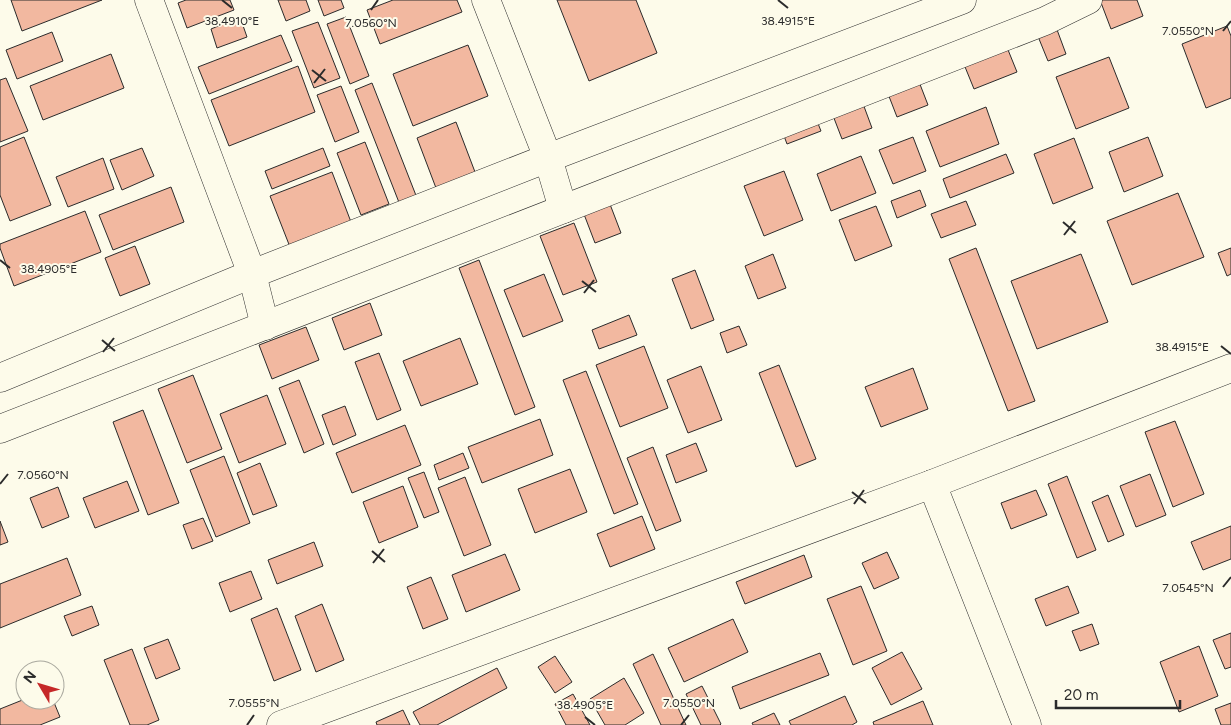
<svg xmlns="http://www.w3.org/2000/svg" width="1231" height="725" viewBox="0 0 1231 725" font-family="Figtree,sans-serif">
	<rect width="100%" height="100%" fill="#fdfbea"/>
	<g fill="#f2b8a0" stroke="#2b2b2b">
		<polygon points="11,0 102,0 22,31"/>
		<polygon points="186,0 230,0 234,10 187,28 178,3"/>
		<polygon points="278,0 306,0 310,11 286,21"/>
		<polygon points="318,0 341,0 344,8 324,16"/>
		<polygon points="393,0 457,0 462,12 380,44 367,10"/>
		<polygon points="557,0 636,0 657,53 589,81"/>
		<polygon points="1100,0 1137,0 1143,16 1111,29"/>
		<polygon points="240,17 247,37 217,48 211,29"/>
		<polygon points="346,17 369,76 350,84 327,24"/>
		<polygon points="318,22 340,78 314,88 292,31"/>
		<polygon points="1227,26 1231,36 1231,98 1206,108 1182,44"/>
		<polygon points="1056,27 1066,54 1048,61 1037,34"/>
		<polygon points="52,32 63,61 17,79 6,50"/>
		<polygon points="281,35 292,61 209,94 198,67"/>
		<polygon points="1004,40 1017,72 974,89 961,57"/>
		<polygon points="468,45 488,96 413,126 393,74"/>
		<polygon points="111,54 124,88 43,120 30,86"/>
		<polygon points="1109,57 1129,108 1076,129 1056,77"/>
		<polygon points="298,66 315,112 229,146 211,100"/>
		<polygon points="916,74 928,105 897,117 885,86"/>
		<polygon points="6,78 28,131 0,142 0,80"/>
		<polygon points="372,83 417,198 400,205 355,90"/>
		<polygon points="341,86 359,132 335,142 317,95"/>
		<polygon points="862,101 872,128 842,139 832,113"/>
		<polygon points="986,107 999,144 940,167 926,131"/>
		<polygon points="813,111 821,131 787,144 780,125"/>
		<polygon points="456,122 475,172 436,188 417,138"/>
		<polygon points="24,137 51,205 10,221 0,195 0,147"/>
		<polygon points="913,137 926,171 893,184 879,150"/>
		<polygon points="1148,137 1163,176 1124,192 1109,152"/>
		<polygon points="1074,138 1093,188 1053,204 1034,154"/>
		<polygon points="365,142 389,204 361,215 337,153"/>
		<polygon points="142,148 154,176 122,190 110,160"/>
		<polygon points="323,148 330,166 272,189 265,171"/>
		<polygon points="1006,154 1014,173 950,198 943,179"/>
		<polygon points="861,156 876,193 831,211 817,174"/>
		<polygon points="103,158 114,189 68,207 56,177"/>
		<polygon points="784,171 803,220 764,236 744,186"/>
		<polygon points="332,172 351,222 290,247 270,196"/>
		<polygon points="171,187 184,222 113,250 99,215"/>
		<polygon points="920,190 926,206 897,218 891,201"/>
		<polygon points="1178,193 1204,257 1132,285 1107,221"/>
		<polygon points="608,199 621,233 595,243 582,209"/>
		<polygon points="966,201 976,225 941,238 931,214"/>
		<polygon points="876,206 892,246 855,261 839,220"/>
		<polygon points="85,211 101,252 14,286 0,248 0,244"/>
		<polygon points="574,223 597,282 563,295 540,236"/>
		<polygon points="135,246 150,284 120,296 105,258"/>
		<polygon points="976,248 1035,401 1008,411 949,259"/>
		<polygon points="1231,248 1231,274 1227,276 1218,253"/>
		<polygon points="773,254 786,288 758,299 745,266"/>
		<polygon points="1081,254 1108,322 1037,349 1011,281"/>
		<polygon points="479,260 535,407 515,415 459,268"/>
		<polygon points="695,270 714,320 691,329 672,279"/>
		<polygon points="544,274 563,321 523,337 504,290"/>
		<polygon points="370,303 382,335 344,350 332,318"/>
		<polygon points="629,315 637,335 599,349 592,330"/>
		<polygon points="739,326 747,345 727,353 720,333"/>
		<polygon points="306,327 319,360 272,379 259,345"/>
		<polygon points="460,338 478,384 421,406 403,361"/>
		<polygon points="644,346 668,408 620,427 596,365"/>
		<polygon points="379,353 401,410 377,420 355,362"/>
		<polygon points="779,365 816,459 796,467 759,373"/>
		<polygon points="701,366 722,420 688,433 667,380"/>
		<polygon points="913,368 928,409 881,427 865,387"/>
		<polygon points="586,371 638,504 614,514 563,380"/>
		<polygon points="193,375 222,449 187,463 158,389"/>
		<polygon points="299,380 324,444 304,453 279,388"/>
		<polygon points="267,395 286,444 239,463 220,414"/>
		<polygon points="345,406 356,435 333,445 322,415"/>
		<polygon points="143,410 179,503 148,515 113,422"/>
		<polygon points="540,419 553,455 482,483 468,447"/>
		<polygon points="1175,421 1204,494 1173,507 1145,432"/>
		<polygon points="405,425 421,465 352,493 336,453"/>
		<polygon points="696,443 707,471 676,483 666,455"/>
		<polygon points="653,447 681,521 656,531 627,458"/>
		<polygon points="463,453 469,468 439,480 434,465"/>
		<polygon points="224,456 250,523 216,537 190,470"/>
		<polygon points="260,463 277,506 253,515 237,473"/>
		<polygon points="570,469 587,512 535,533 518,489"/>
		<polygon points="424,472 439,512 424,518 408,478"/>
		<polygon points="1150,474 1166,515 1136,527 1120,486"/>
		<polygon points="1067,476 1096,550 1077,558 1048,484"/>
		<polygon points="465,477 491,545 464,556 438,488"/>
		<polygon points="127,481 139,511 95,528 83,498"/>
		<polygon points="403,486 418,527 379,543 363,502"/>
		<polygon points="58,487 69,517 42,528 30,498"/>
		<polygon points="1036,490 1047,515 1011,529 1001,503"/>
		<polygon points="1108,495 1124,535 1108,542 1092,502"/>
		<polygon points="642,516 655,549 610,567 597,534"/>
		<polygon points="203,518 213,541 192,549 183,525"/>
		<polygon points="0,521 8,542 0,545"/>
		<polygon points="1231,526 1231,559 1203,570 1191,542"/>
		<polygon points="314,542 323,566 277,584 268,560"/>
		<polygon points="887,552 899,578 874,589 862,563"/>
		<polygon points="505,554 520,590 466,612 452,575"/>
		<polygon points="804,555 812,577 745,604 736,582"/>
		<polygon points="67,558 81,595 0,628 0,584"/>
		<polygon points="251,571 262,599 230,612 219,583"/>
		<polygon points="431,577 448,619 423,629 407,587"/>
		<polygon points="861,586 887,651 853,665 827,599"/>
		<polygon points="1068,586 1079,613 1046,626 1035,599"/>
		<polygon points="322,604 344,660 316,672 295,616"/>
		<polygon points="92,606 99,625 72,636 64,616"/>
		<polygon points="277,608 301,670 274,681 251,619"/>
		<polygon points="733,619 748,652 684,682 668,648"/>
		<polygon points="1092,624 1099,644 1080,651 1072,631"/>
		<polygon points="1231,633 1231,667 1225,669 1213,640"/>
		<polygon points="168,639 180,669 156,679 144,648"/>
		<polygon points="1199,646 1218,696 1179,712 1160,662"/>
		<polygon points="132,649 159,720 147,725 130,725 104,660"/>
		<polygon points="902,652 922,689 891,705 872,668"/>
		<polygon points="820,653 829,675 740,709 732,687"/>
		<polygon points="653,654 686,725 661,725 633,664"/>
		<polygon points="555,656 572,682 555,693 538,667"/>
		<polygon points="497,668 507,688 437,725 420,725 413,712"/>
		<polygon points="624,678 644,713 625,725 605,725 590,699"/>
		<polygon points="702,686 721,724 720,725 701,725 686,694"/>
		<polygon points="573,694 590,725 566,725 555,704"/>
		<polygon points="845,696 857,722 852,725 791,725 789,721"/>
		<polygon points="25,699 53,700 60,717 40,725 0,725 0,709"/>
		<polygon points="923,701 933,725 874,725 873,722"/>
		<polygon points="1231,703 1231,725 1221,725 1215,709"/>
		<polygon points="403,710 410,725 377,725 376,722"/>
		<polygon points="774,713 780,725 753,725 752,723"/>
	</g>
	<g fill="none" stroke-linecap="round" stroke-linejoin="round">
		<defs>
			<g id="minor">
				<polyline points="149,0 252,274 265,326"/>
				<polyline points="486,0 548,158 563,209"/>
				<polyline points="0,378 252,274 548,158 962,0"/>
				<polyline points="0,429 1045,21 1088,0"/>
				<polyline points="932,484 1027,725"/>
				<polyline points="281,725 932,484 1231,368"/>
			</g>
		</defs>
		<use href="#minor" stroke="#2b2b2b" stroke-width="29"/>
		<use href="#minor" stroke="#fdfbea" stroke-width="28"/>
	</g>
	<path fill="none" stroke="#2b2b2b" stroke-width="2" d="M 222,0 L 232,8M 778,0 L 788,8M 371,10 L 378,0M 1223,31 L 1231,21M 312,70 L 326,81M 314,83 L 325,69M 1063,222 L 1076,233M 1064,235 L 1075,221M 0,260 L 10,268M 582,281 L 596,292M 584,293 L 594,280M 102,340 L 115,351M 1221,346 L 1231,354M 103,352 L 114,338M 0,484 L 8,474M 852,492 L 866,503M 854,504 L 864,490M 372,551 L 385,562M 373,563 L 384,549M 1223,587 L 1231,577M 585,717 L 595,725M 247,725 L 254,715M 681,725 L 689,715"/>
	<g font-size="12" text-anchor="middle" fill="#2b2b2b" stroke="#fdfbea" stroke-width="4" stroke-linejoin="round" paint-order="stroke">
		<text x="232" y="25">38.4910°E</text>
		<text x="788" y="25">38.4915°E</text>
		<text x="371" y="27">7.0560°N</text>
		<text x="1188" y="35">7.0550°N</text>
		<text x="49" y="273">38.4905°E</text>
		<text x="1182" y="351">38.4915°E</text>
		<text x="43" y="479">7.0560°N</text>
		<text x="1188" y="592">7.0545°N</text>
		<text x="254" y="707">7.0555°N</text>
		<text x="689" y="707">7.0550°N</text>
		<text x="585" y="709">38.4905°E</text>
	</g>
	<g transform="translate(40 685) rotate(308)"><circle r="24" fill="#fdfbea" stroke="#a9a89e"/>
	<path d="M0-4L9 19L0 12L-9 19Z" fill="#c62828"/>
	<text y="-8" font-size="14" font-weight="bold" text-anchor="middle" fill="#2b2b2b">N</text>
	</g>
	<path d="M1056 700v8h124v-8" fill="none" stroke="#2b2b2b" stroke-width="2.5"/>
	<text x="1064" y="700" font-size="15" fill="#2b2b2b" stroke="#fdfbea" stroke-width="4" paint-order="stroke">20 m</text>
</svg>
